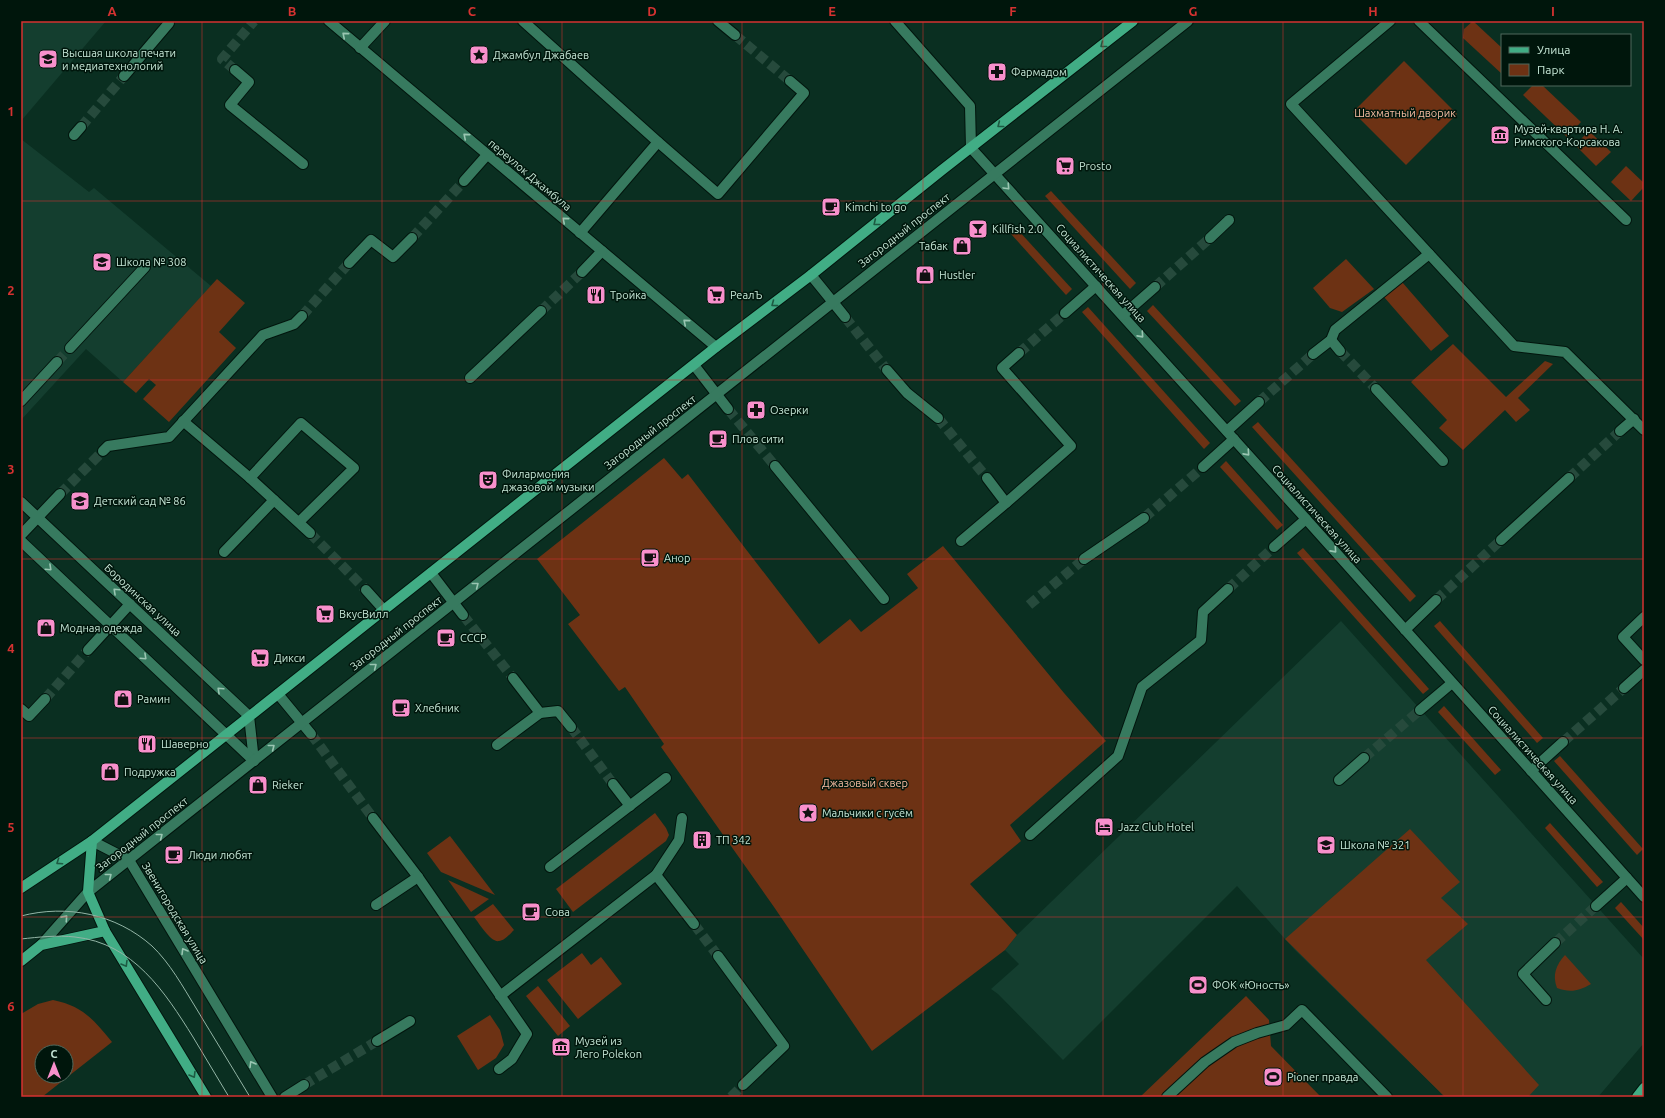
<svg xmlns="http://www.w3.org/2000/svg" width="1665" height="1118" viewBox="0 0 1665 1118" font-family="Ubuntu,sans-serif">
	<rect width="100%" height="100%" fill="#0a2f21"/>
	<g fill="#143e2f">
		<polygon points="21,21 106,21 21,121"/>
		<polygon points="21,139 89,192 94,188 211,286 123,382 86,349 21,420"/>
		<polygon points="1341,621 1644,959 1644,1043 1598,1097 1445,1097 1295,950 1237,886 1063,1060 998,994 991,989 1019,964 1005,950 1017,935"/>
	</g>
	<g fill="#6d3214" fill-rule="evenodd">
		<polygon points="1473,21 1502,48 1502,74 1463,38 1464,29"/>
		<polygon points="1404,61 1457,114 1406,165 1353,112"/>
		<polygon points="1533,85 1542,85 1581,122 1567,137 1523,95"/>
		<polygon points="1589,131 1611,152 1596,166 1575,145"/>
		<polygon points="1626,166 1644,183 1644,187 1631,201 1611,182"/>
		<polygon points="1051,191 1136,283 1130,289 1045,196"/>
		<polygon points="1017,229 1072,289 1066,295 1011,234"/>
		<polygon points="1346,259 1374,289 1342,312 1330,308 1313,288"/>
		<polygon points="217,279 245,303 219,332 236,348 169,422 143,399 156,385 149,379 136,393 123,382"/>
		<polygon points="1402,282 1449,336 1431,351 1384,297"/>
		<polygon points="1153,305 1241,401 1235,406 1147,311"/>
		<polygon points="1088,307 1210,443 1204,449 1082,312"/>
		<polygon points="1453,344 1506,397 1545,361 1553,364 1518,398 1530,410 1516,422 1505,410 1463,450 1439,428 1447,420 1411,382"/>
		<polygon points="1258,422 1416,596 1410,602 1252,427"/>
		<polygon points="664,458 682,479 688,474 819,644 850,619 861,632 918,588 907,574 943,546 1064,693 1106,741 1010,825 1021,841 970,884 1017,935 1005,950 872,1051 774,907 661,747 664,744 625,687 619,691 568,624 580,615 537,559"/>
		<polygon points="1226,461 1283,525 1277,530 1220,467"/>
		<polygon points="1303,548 1429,689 1423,694 1297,553"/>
		<polygon points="1440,621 1543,738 1537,743 1434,626"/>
		<polygon points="1444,706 1501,770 1495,775 1438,712"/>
		<polygon points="1560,756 1643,849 1637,855 1554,761"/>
		<polygon points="655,813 666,828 669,835 666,841 573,912 556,889"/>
		<polygon points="1550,823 1603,882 1597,887 1545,828"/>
		<polygon points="1410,829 1460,882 1441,898 1468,924 1426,960 1539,1085 1528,1097 1445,1097 1285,939"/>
		<polygon points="450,836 495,895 441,872 427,853"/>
		<polygon points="448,880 489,899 471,912"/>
		<polygon points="1621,902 1644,928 1644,940 1615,908"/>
		<path d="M 493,904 L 514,930 C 510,934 504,941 499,941 C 491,943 479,923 474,917 Z"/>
		<polygon points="582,953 591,965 601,957 622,984 578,1019 547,980"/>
		<path d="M 1565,955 L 1591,984 C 1579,991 1570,993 1557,988 C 1552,975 1556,965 1565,955 Z"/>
		<polygon points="538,986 570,1026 558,1036 526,996"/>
		<polygon points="1246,996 1269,1020 1271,1046 1321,1097 1140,1097"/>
		<path d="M 53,1000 C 83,1006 94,1020 112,1042 L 42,1097 L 21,1097 L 21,1014 L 38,1004 ZM 42,1052 L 66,1052 L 66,1076 L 42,1076 Z"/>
		<polygon points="490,1015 500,1030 504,1045 496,1058 478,1070 457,1036"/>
	</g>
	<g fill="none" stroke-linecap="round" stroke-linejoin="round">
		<g stroke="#264a3c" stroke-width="10" stroke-dasharray="10 5" stroke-linecap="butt">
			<polyline points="735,35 790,81"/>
			<polyline points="235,70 222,59 254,21"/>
			<polyline points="81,127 124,76"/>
			<polyline points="412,238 464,181"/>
			<polyline points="1155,287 1210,238"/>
			<polyline points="541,311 582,272"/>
			<polyline points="302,316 349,263"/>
			<polyline points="845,317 887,370"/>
			<polyline points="1340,351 1376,389"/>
			<polyline points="1019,353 1065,313"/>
			<polyline points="57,362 70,348"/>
			<polyline points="1259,402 1313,354"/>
			<polyline points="728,409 775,466"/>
			<polyline points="938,418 987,478"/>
			<polyline points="1569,478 1620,431"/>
			<polyline points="60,494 103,451"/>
			<polyline points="1144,518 1203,467"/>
			<polyline points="310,533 366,590"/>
			<polyline points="1228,589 1274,547"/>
			<polyline points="1436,600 1501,540"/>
			<polyline points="1029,605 1084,559"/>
			<polyline points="463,615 513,678"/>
			<polyline points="45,699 88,650"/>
			<polyline points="571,727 613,784"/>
			<polyline points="311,734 373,818"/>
			<polyline points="1563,742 1624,688"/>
			<polyline points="1364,758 1420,710"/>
			<polyline points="694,924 718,956"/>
			<polyline points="1555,943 1596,906"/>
			<polyline points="304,1085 377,1041"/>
			<polyline points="731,1097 743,1085"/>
		</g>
		<defs>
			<g id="minor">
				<polyline points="329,21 716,347"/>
				<polyline points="523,21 658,142 718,194 804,93 790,81"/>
				<polyline points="718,21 735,35"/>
				<polyline points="895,21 970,106 971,148 1306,519 1644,897"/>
				<polyline points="1390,21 1291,104 1514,346 1565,352 1644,430"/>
				<polyline points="1419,21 1626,220"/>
				<polyline points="360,48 385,21"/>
				<polyline points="235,70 249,82 230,105 303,164"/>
				<polyline points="124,76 169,23"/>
				<polyline points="74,135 81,127"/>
				<polyline points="464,181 487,155"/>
				<polyline points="580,233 658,142"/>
				<polyline points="1210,238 1229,220"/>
				<polyline points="349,263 371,240 393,257 412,238"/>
				<polyline points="582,272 602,251"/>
				<polyline points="811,275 845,317"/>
				<polyline points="1065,313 1096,286"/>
				<polyline points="1123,315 1155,287"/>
				<polyline points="1331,340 1340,351"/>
				<polyline points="70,348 145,267"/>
				<polyline points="1313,354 1331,340 1335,330 1429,254"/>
				<polyline points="694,365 728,409"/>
				<polyline points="887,370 907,393 938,418"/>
				<polyline points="470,378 541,311"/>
				<polyline points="1376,389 1443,461"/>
				<polyline points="21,401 57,362"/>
				<polyline points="183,421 250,478 310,533"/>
				<polyline points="1227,431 1259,402"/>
				<polyline points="1620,431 1634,419"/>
				<polyline points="103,451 108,446 169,437 263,335 294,324 302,316"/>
				<polyline points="775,466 884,599"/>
				<polyline points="1203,467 1234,439"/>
				<polyline points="250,478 301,423 354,468 299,522"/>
				<polyline points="987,478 1006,503 1071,446 1002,368 1019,353"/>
				<polyline points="21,502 249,716 254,761"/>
				<polyline points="21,535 60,494"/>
				<polyline points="1501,540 1569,478"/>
				<polyline points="21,541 254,761"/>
				<polyline points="961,541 1006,503"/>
				<polyline points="1274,547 1306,519"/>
				<polyline points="224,552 274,500"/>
				<polyline points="1084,559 1144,518"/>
				<polyline points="431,573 463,615"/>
				<polyline points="366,590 384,610"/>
				<polyline points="1644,617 1623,637 1644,660"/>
				<polyline points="1405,630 1436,600"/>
				<polyline points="88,650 130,604"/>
				<polyline points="513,678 540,713 558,711 571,727"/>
				<polyline points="1624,688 1644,670"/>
				<polyline points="278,694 311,734"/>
				<polyline points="21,709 29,716 45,699"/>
				<polyline points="1420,710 1452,683"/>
				<polyline points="497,745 540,713"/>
				<polyline points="1531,771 1563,742"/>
				<polyline points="1339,780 1364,758"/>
				<polyline points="613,784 630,806"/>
				<polyline points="373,818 418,877 527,1034 512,1059 499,1069"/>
				<polyline points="1030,835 1118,756 1142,687 1201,640 1203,612 1228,589"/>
				<polyline points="92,841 129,860 272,1097"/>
				<polyline points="550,867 666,778"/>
				<polyline points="656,875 694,924"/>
				<polyline points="376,905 418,877"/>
				<polyline points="1596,906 1627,878"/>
				<polyline points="41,945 88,892 1188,21"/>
				<polyline points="718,956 784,1046 743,1085"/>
				<polyline points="500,996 656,875 679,840 682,818"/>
				<polyline points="1546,1000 1523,974 1555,943"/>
				<polyline points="377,1041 410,1021"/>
				<polyline points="285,1097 304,1085"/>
				<polyline points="1167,1097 1205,1062 1234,1042 1257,1033 1286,1025 1302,1010 1387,1097"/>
			</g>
			<g id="major">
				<polyline points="92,841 88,892 105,931 206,1097"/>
				<polyline points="21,888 92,841 716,347 811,275 942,170 1133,21"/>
				<polyline points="21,961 41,945 105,931"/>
				<polyline points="1637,1097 1644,1088"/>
			</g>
		</defs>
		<use href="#minor" stroke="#02150d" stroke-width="12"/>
		<use href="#major" stroke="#02150d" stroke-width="12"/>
		<use href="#minor" stroke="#377a5f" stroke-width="10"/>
		<use href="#major" stroke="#41ad85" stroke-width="10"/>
		<g stroke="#93b5a6" stroke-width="1">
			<path d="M 21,916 C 67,904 116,914 152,946 C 170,963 183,987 196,1008 C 214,1038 232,1067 250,1097"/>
			<path d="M 21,939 C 39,937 57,935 75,937 C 133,943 165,992 193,1037 C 205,1057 217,1077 229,1097"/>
		</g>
	</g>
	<defs><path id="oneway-chevron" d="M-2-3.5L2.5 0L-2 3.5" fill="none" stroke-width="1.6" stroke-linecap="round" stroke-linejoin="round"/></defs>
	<g stroke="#9ac6b2">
		<use href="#oneway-chevron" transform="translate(345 35) rotate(-140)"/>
		<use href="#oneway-chevron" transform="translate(466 136) rotate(-140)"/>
		<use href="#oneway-chevron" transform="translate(1007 187) rotate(47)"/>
		<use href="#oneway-chevron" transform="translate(565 220) rotate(-140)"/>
		<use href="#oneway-chevron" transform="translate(686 322) rotate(-140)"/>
		<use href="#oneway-chevron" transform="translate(1141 335) rotate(48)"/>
		<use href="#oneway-chevron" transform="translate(1247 453) rotate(48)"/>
		<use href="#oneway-chevron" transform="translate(1334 550) rotate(48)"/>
		<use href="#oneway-chevron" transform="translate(49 568) rotate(43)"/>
		<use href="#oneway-chevron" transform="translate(476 585) rotate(-38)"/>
		<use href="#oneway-chevron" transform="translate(116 591) rotate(-137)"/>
		<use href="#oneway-chevron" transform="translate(144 657) rotate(43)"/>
		<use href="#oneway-chevron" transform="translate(374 666) rotate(-38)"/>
		<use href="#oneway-chevron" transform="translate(220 690) rotate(-137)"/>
		<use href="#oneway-chevron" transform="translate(272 747) rotate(-38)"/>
		<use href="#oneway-chevron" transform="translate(160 836) rotate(-38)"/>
		<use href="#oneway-chevron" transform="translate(109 876) rotate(-38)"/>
		<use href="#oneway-chevron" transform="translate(65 918) rotate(-48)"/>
		<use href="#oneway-chevron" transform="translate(184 951) rotate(-121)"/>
		<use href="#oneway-chevron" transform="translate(252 1064) rotate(-121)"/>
	</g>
	<g stroke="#1d5a42">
		<use href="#oneway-chevron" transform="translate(1103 45) rotate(142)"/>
		<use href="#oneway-chevron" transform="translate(1000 125) rotate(142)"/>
		<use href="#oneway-chevron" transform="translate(876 223) rotate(141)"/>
		<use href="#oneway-chevron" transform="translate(774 304) rotate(143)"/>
		<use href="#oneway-chevron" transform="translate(59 862) rotate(146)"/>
		<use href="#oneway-chevron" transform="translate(125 964) rotate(59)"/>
		<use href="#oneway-chevron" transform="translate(193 1075) rotate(59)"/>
	</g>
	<path fill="none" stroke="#d53231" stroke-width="1" stroke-opacity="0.55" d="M 202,21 L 202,1097M 382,21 L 382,1097M 562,21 L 562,1097M 742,21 L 742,1097M 923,21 L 923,1097M 1103,21 L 1103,1097M 1283,21 L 1283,1097M 1463,21 L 1463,1097M 21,201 L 1644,201M 21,380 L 1644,380M 21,559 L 1644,559M 21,738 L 1644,738M 21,917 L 1644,917"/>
	<defs>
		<symbol id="sight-square" viewBox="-11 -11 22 22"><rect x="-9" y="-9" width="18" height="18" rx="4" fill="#f890cc" stroke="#00160c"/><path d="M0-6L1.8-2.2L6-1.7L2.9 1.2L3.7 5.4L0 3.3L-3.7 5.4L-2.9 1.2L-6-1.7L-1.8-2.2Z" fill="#111"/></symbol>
		<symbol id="university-square" viewBox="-11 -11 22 22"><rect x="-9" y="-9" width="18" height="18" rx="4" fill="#f890cc" stroke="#00160c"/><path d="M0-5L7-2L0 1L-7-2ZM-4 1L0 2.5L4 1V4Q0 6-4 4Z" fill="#111"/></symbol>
		<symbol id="pharmacy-square" viewBox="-11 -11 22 22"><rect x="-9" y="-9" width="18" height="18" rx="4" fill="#f890cc" stroke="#00160c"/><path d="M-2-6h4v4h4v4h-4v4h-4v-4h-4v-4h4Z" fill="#111"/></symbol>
		<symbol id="museum-square" viewBox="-11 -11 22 22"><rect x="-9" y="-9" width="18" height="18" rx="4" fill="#f890cc" stroke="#00160c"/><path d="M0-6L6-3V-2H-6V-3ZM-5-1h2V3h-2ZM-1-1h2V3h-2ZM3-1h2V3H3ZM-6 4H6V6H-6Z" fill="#111"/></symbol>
		<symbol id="supermarket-square" viewBox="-11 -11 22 22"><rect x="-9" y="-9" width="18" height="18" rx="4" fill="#f890cc" stroke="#00160c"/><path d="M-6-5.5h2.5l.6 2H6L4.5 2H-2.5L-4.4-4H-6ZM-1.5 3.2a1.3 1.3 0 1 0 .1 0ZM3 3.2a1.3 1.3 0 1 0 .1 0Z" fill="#111"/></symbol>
		<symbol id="cafe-square" viewBox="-11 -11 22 22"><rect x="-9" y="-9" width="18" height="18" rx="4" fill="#f890cc" stroke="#00160c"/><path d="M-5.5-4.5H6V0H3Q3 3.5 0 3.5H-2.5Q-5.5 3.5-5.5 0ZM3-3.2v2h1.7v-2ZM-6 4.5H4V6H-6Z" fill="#111"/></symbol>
		<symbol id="bar-square" viewBox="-11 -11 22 22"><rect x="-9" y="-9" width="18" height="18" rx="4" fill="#f890cc" stroke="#00160c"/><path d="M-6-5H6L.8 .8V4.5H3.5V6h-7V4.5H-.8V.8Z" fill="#111"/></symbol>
		<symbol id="shop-square" viewBox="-11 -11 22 22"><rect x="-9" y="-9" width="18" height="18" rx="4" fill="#f890cc" stroke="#00160c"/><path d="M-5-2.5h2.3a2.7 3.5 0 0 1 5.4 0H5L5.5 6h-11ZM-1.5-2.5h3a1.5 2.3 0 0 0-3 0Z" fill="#111"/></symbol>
		<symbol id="school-square" viewBox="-11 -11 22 22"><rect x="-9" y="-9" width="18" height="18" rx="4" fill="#f890cc" stroke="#00160c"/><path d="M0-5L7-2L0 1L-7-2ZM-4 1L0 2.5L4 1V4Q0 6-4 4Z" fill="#111"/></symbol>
		<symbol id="restaurant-square" viewBox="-11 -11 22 22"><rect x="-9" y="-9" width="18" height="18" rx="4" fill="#f890cc" stroke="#00160c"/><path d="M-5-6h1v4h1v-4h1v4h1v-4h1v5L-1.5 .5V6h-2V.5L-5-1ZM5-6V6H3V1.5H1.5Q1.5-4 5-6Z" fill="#111"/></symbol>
		<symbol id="theatre-square" viewBox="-11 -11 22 22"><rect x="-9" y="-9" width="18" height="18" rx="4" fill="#f890cc" stroke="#00160c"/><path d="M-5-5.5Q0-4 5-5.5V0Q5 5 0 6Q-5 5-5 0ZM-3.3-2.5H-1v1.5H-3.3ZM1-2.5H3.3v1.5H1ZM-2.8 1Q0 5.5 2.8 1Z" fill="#111"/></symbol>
		<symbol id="hotel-square" viewBox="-11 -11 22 22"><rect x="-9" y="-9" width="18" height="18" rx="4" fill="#f890cc" stroke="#00160c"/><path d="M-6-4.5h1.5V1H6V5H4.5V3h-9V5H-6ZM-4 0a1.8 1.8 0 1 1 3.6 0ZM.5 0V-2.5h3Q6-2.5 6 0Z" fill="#111"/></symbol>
		<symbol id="building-square" viewBox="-11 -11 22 22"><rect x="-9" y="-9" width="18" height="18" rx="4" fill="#f890cc" stroke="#00160c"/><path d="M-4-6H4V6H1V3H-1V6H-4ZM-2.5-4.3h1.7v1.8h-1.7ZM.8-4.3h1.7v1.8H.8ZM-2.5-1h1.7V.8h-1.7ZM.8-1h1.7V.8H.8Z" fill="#111"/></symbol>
		<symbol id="stadium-square" viewBox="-11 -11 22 22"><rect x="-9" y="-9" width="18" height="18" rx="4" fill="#f890cc" stroke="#00160c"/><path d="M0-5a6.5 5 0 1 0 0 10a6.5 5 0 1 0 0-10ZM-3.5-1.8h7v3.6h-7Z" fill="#111"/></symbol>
	</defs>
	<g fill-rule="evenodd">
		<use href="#sight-square" x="468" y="44" width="22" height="22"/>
		<use href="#university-square" x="37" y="48" width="22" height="22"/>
		<use href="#pharmacy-square" x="986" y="61" width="22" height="22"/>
		<use href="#museum-square" x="1489" y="124" width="22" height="22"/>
		<use href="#supermarket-square" x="1054" y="155" width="22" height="22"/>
		<use href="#cafe-square" x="820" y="196" width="22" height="22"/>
		<use href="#bar-square" x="967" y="218" width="22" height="22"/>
		<use href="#shop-square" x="951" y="235" width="22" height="22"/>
		<use href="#school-square" x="91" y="251" width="22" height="22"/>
		<use href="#shop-square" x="914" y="264" width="22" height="22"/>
		<use href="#restaurant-square" x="585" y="284" width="22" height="22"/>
		<use href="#supermarket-square" x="705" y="284" width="22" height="22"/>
		<use href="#pharmacy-square" x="745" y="399" width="22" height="22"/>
		<use href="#cafe-square" x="707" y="428" width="22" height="22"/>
		<use href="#theatre-square" x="477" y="469" width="22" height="22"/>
		<use href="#school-square" x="69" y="490" width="22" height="22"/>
		<use href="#cafe-square" x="639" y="547" width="22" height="22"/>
		<use href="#supermarket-square" x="314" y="603" width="22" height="22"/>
		<use href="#shop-square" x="35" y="617" width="22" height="22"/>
		<use href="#cafe-square" x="435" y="627" width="22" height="22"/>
		<use href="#supermarket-square" x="249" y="647" width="22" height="22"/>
		<use href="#shop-square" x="112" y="688" width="22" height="22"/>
		<use href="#cafe-square" x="390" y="697" width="22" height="22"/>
		<use href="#restaurant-square" x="136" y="733" width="22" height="22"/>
		<use href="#shop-square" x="99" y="761" width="22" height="22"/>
		<use href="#shop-square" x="247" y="774" width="22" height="22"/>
		<use href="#sight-square" x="797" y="802" width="22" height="22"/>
		<use href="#hotel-square" x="1093" y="816" width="22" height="22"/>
		<use href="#building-square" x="691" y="829" width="22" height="22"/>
		<use href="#school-square" x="1315" y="834" width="22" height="22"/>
		<use href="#cafe-square" x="163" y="844" width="22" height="22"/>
		<use href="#cafe-square" x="520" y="901" width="22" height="22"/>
		<use href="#stadium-square" x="1187" y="974" width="22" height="22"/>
		<use href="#museum-square" x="550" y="1036" width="22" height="22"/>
		<use href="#stadium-square" x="1262" y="1066" width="22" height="22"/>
	</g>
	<g text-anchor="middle" stroke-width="3" stroke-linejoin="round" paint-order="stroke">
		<g font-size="11" fill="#c5e6d6" stroke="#00160c" text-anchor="start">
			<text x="62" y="57">Высшая школа печати<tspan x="62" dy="13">и медиатехнологий</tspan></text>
			<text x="493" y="59">Джамбул Джабаев</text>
			<text x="1011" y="76">Фармадом</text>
			<text x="1514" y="133">Музей-квартира Н. А.<tspan x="1514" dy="13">Римского-Корсакова</tspan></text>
			<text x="1079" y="170">Prosto</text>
			<text x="845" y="211">Kimchi to go</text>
			<text x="992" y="233">Killfish 2.0</text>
			<text x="948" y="250" text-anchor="end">Табак</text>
			<text x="116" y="266">Школа № 308</text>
			<text x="939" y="279">Hustler</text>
			<text x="610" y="299">Тройка</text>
			<text x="730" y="299">РеалЪ</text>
			<text x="770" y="414">Озерки</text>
			<text x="732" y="443">Плов сити</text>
			<text x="502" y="478">Филармония<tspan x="502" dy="13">джазовой музыки</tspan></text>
			<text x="94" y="505">Детский сад № 86</text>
			<text x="664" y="562">Анор</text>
			<text x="339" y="618">ВкусВилл</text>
			<text x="60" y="632">Модная одежда</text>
			<text x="460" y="642">СССР</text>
			<text x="274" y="662">Дикси</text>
			<text x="137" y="703">Рамин</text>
			<text x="415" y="712">Хлебник</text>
			<text x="161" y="748">Шаверно</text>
			<text x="124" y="776">Подружка</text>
			<text x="272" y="789">Rieker</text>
			<text x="822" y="817">Мальчики с гусём</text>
			<text x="1118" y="831">Jazz Club Hotel</text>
			<text x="716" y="844">ТП 342</text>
			<text x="1340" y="849">Школа № 321</text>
			<text x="188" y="859">Люди любят</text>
			<text x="545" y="916">Сова</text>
			<text x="1212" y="989">ФОК «Юность»</text>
			<text x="575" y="1045">Музей из<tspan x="575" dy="13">Лего Polekon</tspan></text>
			<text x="1287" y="1081">Pioner правда</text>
		</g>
		<g font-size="11" fill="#f6bca2" stroke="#00160c">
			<text x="1405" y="117">Шахматный дворик</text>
			<text x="865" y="787">Джазовый сквер</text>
		</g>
		<g font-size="11" fill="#c5e6d6" stroke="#00160c">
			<text transform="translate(530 175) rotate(40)" y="4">переулок Джамбула</text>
			<text transform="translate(904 230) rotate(-38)" y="4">Загородный проспект</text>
			<text transform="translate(1101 273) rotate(48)" y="4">Социалистическая улица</text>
			<text transform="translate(650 432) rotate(-38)" y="4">Загородный проспект</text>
			<text transform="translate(1317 514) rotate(48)" y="4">Социалистическая улица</text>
			<text transform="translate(143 600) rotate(43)" y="4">Бородинская улица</text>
			<text transform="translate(396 633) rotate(-38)" y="4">Загородный проспект</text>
			<text transform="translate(1533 755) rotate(48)" y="4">Социалистическая улица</text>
			<text transform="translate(142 834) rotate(-38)" y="4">Загородный проспект</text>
			<text transform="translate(175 913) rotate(59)" y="4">Звенигородская улица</text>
		</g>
	</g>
	<rect width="1665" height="1118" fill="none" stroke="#00160c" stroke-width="44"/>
	<rect x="1501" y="34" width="130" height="52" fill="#00160c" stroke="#4f695d"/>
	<rect x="1509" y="47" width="20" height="6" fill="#41ad85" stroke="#4f695d"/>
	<text x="1537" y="54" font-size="12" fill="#c5e6d6">Улица</text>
	<rect x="1509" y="64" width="20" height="12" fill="#6d3214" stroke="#4f695d"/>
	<text x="1537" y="74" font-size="12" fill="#c5e6d6">Парк</text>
	<g transform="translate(54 1064)"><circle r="19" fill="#00160c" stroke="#4f695d"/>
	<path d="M0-3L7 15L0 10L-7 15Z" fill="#f890cc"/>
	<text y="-6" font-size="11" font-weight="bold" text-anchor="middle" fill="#c5e6d6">С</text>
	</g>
	<rect x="22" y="22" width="1621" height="1074" fill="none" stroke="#d53231" stroke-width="1.5"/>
	<g font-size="13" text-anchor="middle" font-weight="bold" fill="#d53231">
		<text x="112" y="16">A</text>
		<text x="292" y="16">B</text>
		<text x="472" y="16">C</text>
		<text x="652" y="16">D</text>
		<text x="832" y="16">E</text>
		<text x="1013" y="16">F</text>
		<text x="1193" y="16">G</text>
		<text x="1373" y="16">H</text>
		<text x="1553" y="16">I</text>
		<text x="11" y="116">1</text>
		<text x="11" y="295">2</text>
		<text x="11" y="474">3</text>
		<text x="11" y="653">4</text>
		<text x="11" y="832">5</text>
		<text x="11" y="1011">6</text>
	</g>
</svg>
